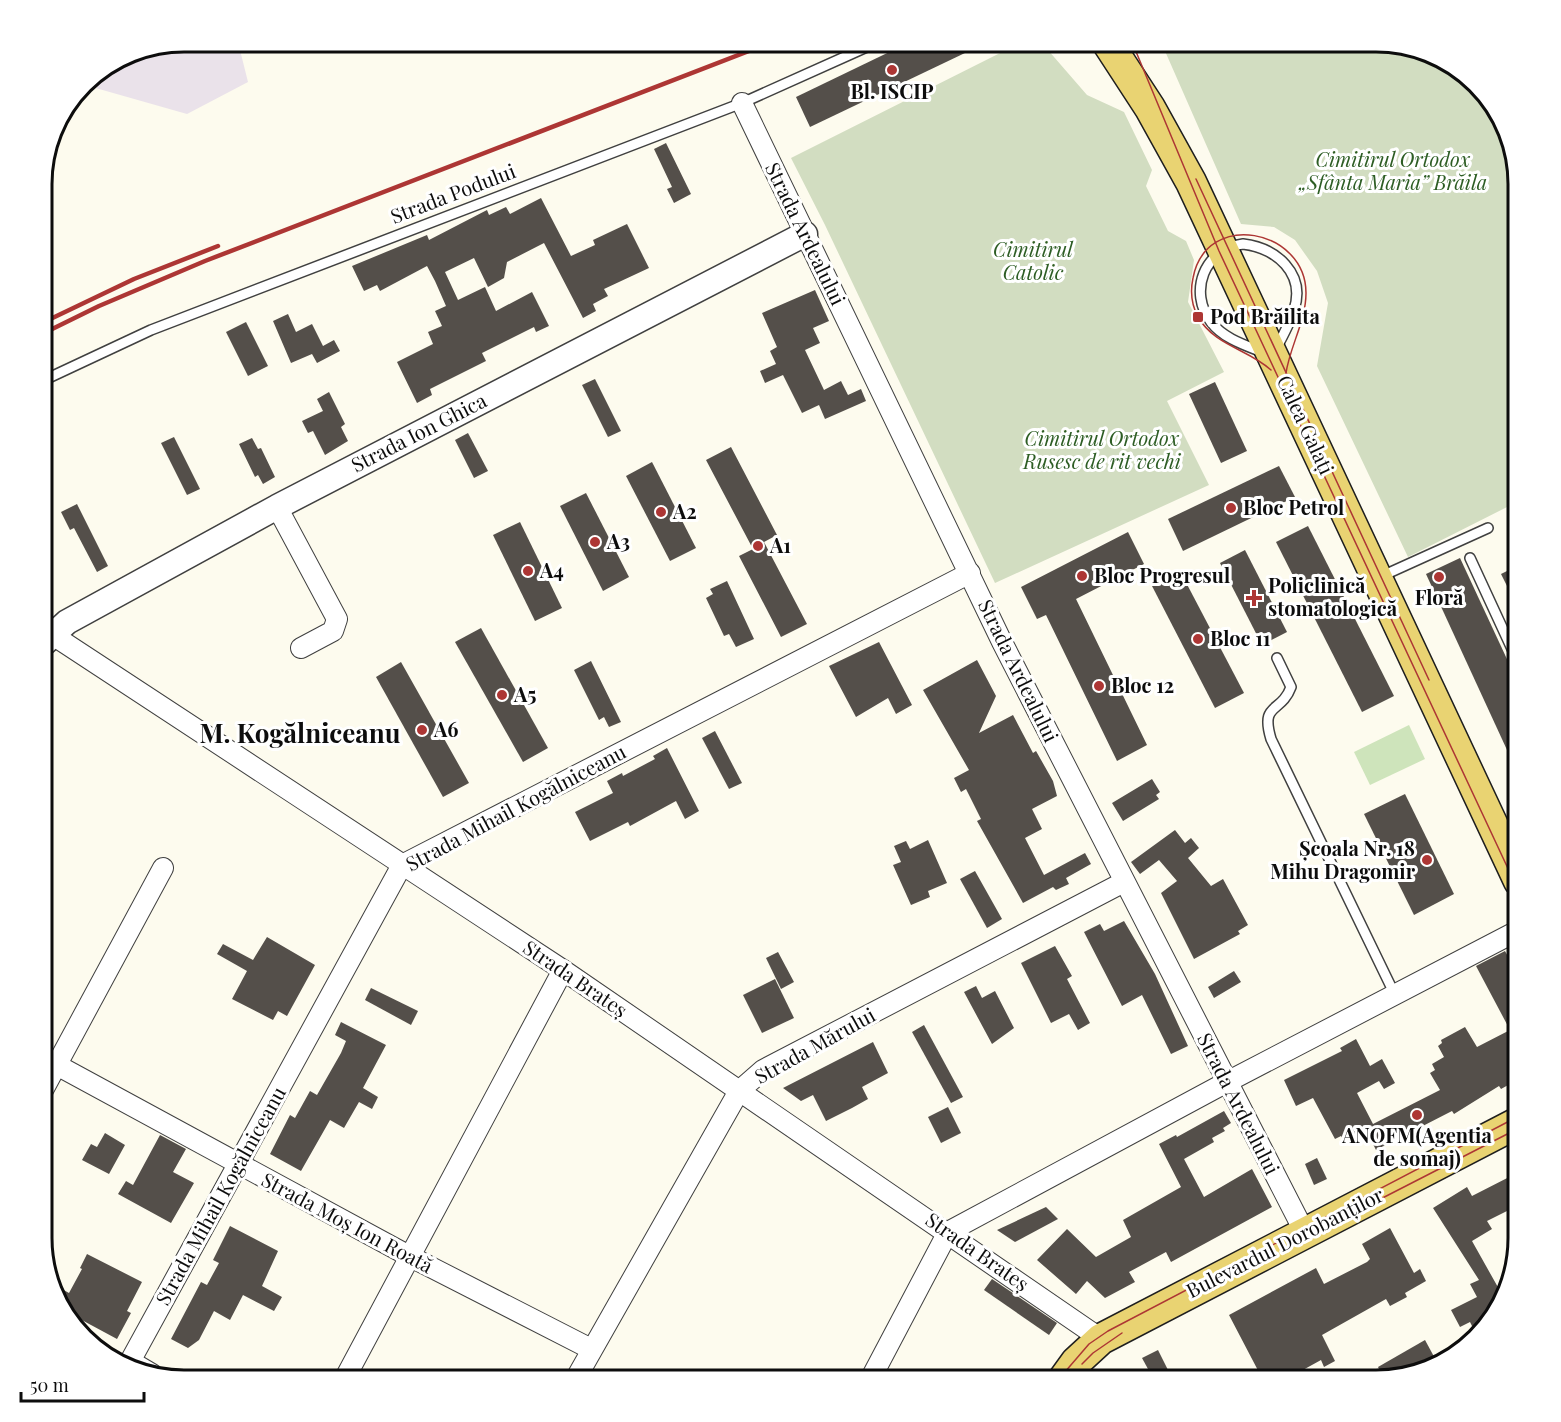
<svg xmlns="http://www.w3.org/2000/svg" width="1561" height="1422" viewBox="0 0 1561 1422" font-family="'Playfair Display',serif">
	<rect width="100%" height="100%" fill="#fdfbee"/>
	<polygon fill="#eae2ea" points="184,42 238,42 248,82 187,114 85,85 90,78 130,53"/>
	<polygon fill="#cee4bb" points="1409,725 1425,759 1370,785 1354,752"/>
	<g fill="#d2ddc1">
		<polygon points="1022,42 1041,42 1087,95 1124,112 1152,170 1146,186 1168,231 1186,241 1194,260 1188,302 1224,372 1167,401 1209,485 995,583 825,225 791,158"/>
		<polygon points="1161,42 1377,42 1432,53 1478,84 1508,129 1519,175 1519,501 1408,557 1317,366 1328,303 1317,271 1295,240 1274,227 1241,224"/>
	</g>
	<g fill="#544f4a">
		<polygon points="910,42 988,42 810,127 796,97"/>
		<polygon points="666,143 691,194 674,203 667,189 672,187 654,149"/>
		<polygon points="541,198 571,256 595,245 593,240 627,224 649,268 604,289 608,296 593,304 596,311 583,318 544,243 507,262 504,278 488,287 474,258 445,272 458,300 485,287 496,311 532,292 549,326 536,332 534,327 482,353 486,361 430,389 432,395 417,403 397,362 433,344 428,332 442,326 435,311 446,306 435,281 427,266 380,291 377,285 364,291 352,266 427,235 429,240 487,210 489,215 506,207 510,214"/>
		<polygon points="815,290 829,321 813,328 820,343 805,350 824,390 841,381 848,395 861,389 866,401 825,419 819,405 802,413 783,375 765,383 760,371 776,364 770,351 777,347 762,313"/>
		<polygon points="288,314 296,332 312,324 323,346 334,340 340,351 317,363 312,354 291,363 273,321"/>
		<polygon points="246,322 268,366 248,376 226,332"/>
		<polygon points="595,379 621,431 608,437 582,385"/>
		<polygon points="1215,382 1247,451 1221,463 1189,394"/>
		<polygon points="329,392 345,424 341,427 348,441 325,455 313,431 308,433 302,421 323,411 317,399"/>
		<polygon points="468,433 488,471 474,478 455,440"/>
		<polygon points="174,437 200,489 187,495 161,443"/>
		<polygon points="252,438 258,449 261,448 275,477 263,484 258,475 255,477 239,444"/>
		<polygon points="731,447 777,535 764,542 807,624 781,637 739,556 753,549 706,460"/>
		<polygon points="652,462 696,548 670,561 626,476"/>
		<polygon points="1279,466 1295,497 1183,551 1168,519"/>
		<polygon points="586,493 629,577 603,591 560,506"/>
		<polygon points="77,504 108,566 97,572 74,528 70,530 61,512"/>
		<polygon points="520,522 562,608 535,621 493,535"/>
		<polygon points="1308,526 1394,696 1362,712 1276,542"/>
		<polygon points="1128,532 1144,564 1076,599 1147,745 1117,761 1046,615 1037,619 1021,587"/>
		<polygon points="1245,550 1287,632 1262,645 1220,563"/>
		<polygon points="1460,558 1519,685 1519,776 1426,574"/>
		<polygon points="1519,565 1519,610 1501,574"/>
		<polygon points="1180,571 1244,693 1215,708 1152,586"/>
		<polygon points="727,581 754,639 736,647 729,634 724,636 706,598 713,594 710,589"/>
		<polygon points="481,628 548,748 523,762 455,642"/>
		<polygon points="879,642 912,705 896,714 888,698 856,717 829,666"/>
		<polygon points="977,660 996,696 979,733 1013,715 1033,753 1036,751 1053,781 1057,796 1032,809 1042,829 1025,838 1044,875 1085,853 1091,864 1066,878 1069,884 1056,890 1053,887 1023,903 977,821 981,819 966,789 961,792 954,778 969,770 923,690"/>
		<polygon points="591,661 621,722 609,727 604,717 599,720 574,670"/>
		<polygon points="401,662 469,783 443,797 376,677"/>
		<polygon points="715,731 742,783 729,789 702,738"/>
		<polygon points="667,748 699,811 685,819 676,801 630,826 628,822 590,841 575,812 613,793 607,781 622,773 623,776 655,759 653,756"/>
		<polygon points="1152,779 1160,792 1156,795 1159,799 1123,821 1112,803"/>
		<polygon points="1405,794 1454,894 1414,915 1364,814"/>
		<polygon points="1175,830 1185,843 1191,838 1199,848 1188,858 1211,886 1223,879 1248,925 1238,931 1240,934 1194,959 1161,893 1177,881 1159,860 1140,874 1131,862"/>
		<polygon points="928,840 947,883 928,891 930,897 911,905 893,865 901,862 894,846 906,841 910,849"/>
		<polygon points="975,871 1002,919 987,928 960,879"/>
		<polygon points="1124,921 1155,974 1188,1046 1171,1054 1142,995 1122,1006 1084,932 1100,924 1104,931"/>
		<polygon points="267,937 315,965 287,1016 278,1011 273,1020 232,999 247,971 217,954 223,944 253,960"/>
		<polygon points="1055,946 1072,976 1067,979 1090,1023 1078,1030 1069,1014 1051,1023 1021,963"/>
		<polygon points="1505,951 1519,977 1519,1079 1501,1089 1499,1086 1454,1114 1452,1111 1376,1150 1366,1130 1344,1141 1341,1136 1335,1139 1313,1098 1296,1106 1284,1080 1342,1051 1340,1048 1356,1039 1370,1066 1382,1059 1395,1083 1384,1089 1379,1081 1357,1093 1373,1124 1440,1090 1430,1073 1435,1070 1432,1064 1444,1057 1438,1046 1442,1043 1441,1040 1465,1027 1477,1047 1510,1030 1476,966"/>
		<polygon points="778,952 794,982 781,989 766,958"/>
		<polygon points="1234,971 1241,982 1214,998 1208,987"/>
		<polygon points="775,979 794,1018 762,1033 743,995"/>
		<polygon points="976,986 982,998 995,991 1014,1028 992,1044 964,992"/>
		<polygon points="371,988 418,1011 411,1025 365,1000"/>
		<polygon points="341,1022 386,1045 363,1088 378,1097 372,1109 359,1102 344,1128 330,1120 301,1171 270,1154 290,1115 295,1118 310,1091 317,1095 341,1053 346,1041 335,1035"/>
		<polygon points="924,1025 963,1097 951,1103 912,1032"/>
		<polygon points="873,1042 888,1073 862,1087 868,1099 852,1108 826,1121 813,1095 801,1101 783,1088"/>
		<polygon points="948,1107 961,1133 941,1143 928,1117"/>
		<polygon points="1224,1111 1231,1123 1223,1128 1225,1131 1212,1138 1214,1142 1184,1159 1204,1197 1252,1169 1272,1207 1171,1262 1166,1252 1129,1272 1135,1282 1105,1298 1087,1281 1076,1294 1037,1260 1067,1229 1096,1257 1131,1237 1123,1220 1181,1187 1159,1144 1176,1135 1177,1137"/>
		<polygon points="105,1133 125,1145 109,1174 82,1160 91,1144 97,1147"/>
		<polygon points="160,1135 186,1149 173,1172 194,1183 171,1223 118,1194 126,1181 133,1185"/>
		<polygon points="1317,1158 1327,1179 1314,1185 1305,1164"/>
		<polygon points="1519,1172 1519,1205 1487,1221 1492,1229 1472,1241 1504,1298 1478,1338 1470,1322 1460,1327 1451,1310 1477,1297 1470,1284 1479,1280 1433,1208 1467,1187 1472,1196"/>
		<polygon points="1046,1207 1058,1219 1015,1242 997,1230"/>
		<polygon points="230,1226 278,1251 262,1286 282,1297 274,1311 243,1295 230,1320 214,1311 199,1340 188,1348 171,1339 201,1282 207,1285 219,1263 213,1260"/>
		<polygon points="1390,1228 1414,1273 1420,1269 1426,1281 1405,1293 1407,1297 1390,1306 1386,1299 1322,1335 1335,1361 1324,1367 1321,1360 1292,1376 1288,1369 1263,1380 1229,1315 1316,1268 1324,1284 1367,1262 1370,1259 1362,1244"/>
		<polygon points="87,1254 142,1282 127,1311 131,1313 117,1339 65,1311 53,1293 51,1283 69,1293 82,1269 80,1268"/>
		<polygon points="992,1279 1057,1323 1049,1335 984,1290"/>
		<polygon points="1425,1340 1438,1364 1431,1369 1384,1379 1378,1367"/>
		<polygon points="1158,1350 1173,1380 1154,1380 1142,1358"/>
	</g>
	<g fill="none" stroke-linecap="round" stroke-linejoin="round">
		<defs>
			<g id="service">
				<path d="M 1243,244 C 1276,248 1306,273 1294,310 C 1289,326 1280,341 1272,356 C 1252,347 1225,341 1211,322 C 1188,292 1204,249 1243,244 Z"/>
				<polyline points="42,381 151,330 742,103 878,42"/>
				<polyline points="1470,558 1519,664"/>
				<polyline points="1382,576 1488,528"/>
				<path d="M 1277,658 L 1291,687 C 1281,714 1260,702 1271,739 L 1395,995"/>
			</g>
			<g id="minor">
				<polyline points="339,42 384,42"/>
				<polyline points="742,103 1002,642 1305,1233"/>
				<polyline points="277,507 337,619 333,631 301,648"/>
				<polyline points="42,628 563,970 1101,1339"/>
				<polyline points="42,1057 409,1256 591,1349"/>
				<polyline points="42,1092 163,868"/>
				<polyline points="130,1361 152,1374"/>
				<polyline points="127,1367 402,865 970,573"/>
				<polyline points="344,1380 563,970"/>
				<polyline points="575,1380 739,1091 763,1070 1124,882"/>
				<polyline points="870,1380 948,1232 1227,1082 1519,930"/>
			</g>
			<polyline id="tertiary" points="42,645 67,622 277,507 805,234"/>
			<g id="primary">
				<polyline points="1107,42 1150,108 1191,182 1519,881"/>
				<polyline points="1063,1380 1076,1362 1101,1339 1519,1122"/>
			</g>
		</defs>
		<use href="#service" stroke="#404040" stroke-width="12"/>
		<use href="#minor" stroke="#404040" stroke-width="22"/>
		<use href="#tertiary" stroke="#404040" stroke-width="27"/>
		<use href="#primary" stroke="#1e1e1e" stroke-width="33"/>
		<use href="#service" stroke="#fff" stroke-width="9"/>
		<use href="#minor" stroke="#fff" stroke-width="20"/>
		<use href="#tertiary" stroke="#fff" stroke-width="24"/>
		<use href="#primary" stroke="#e9d372" stroke-width="30"/>
		<g stroke="#ad3634" stroke-width="1.5">
			<polyline points="1132,42 1219,251 1519,892"/>
			<polyline points="1196,179 1429,680"/>
			<path d="M 1271,370 C 1248,349 1215,346 1198,317 C 1191,304 1190,292 1193,278 C 1206,209 1306,229 1306,293 C 1306,321 1290,346 1286,373"/>
			<polyline points="1322,1229 1519,1128"/>
			<polyline points="1082,1364 1093,1353 1122,1333"/>
			<polyline points="1058,1380 1089,1344 1108,1331 1519,1116"/>
		</g>
		<g stroke="#ad3634" stroke-width="4.5">
			<polyline points="42,323 134,279 218,246"/>
			<polyline points="42,334 99,306 205,261 772,42"/>
		</g>
	</g>
	<g fill="#ad3634" stroke="#fff" stroke-width="2">
		<circle cx="892" cy="70" r="6"/>
		<rect x="1192" y="311" width="12" height="12" rx="3"/>
		<circle cx="1231" cy="508" r="6"/>
		<circle cx="661" cy="512" r="6"/>
		<circle cx="595" cy="542" r="6"/>
		<circle cx="758" cy="546" r="6"/>
		<circle cx="528" cy="571" r="6"/>
		<circle cx="1082" cy="576" r="6"/>
		<circle cx="1439" cy="577" r="6"/>
		<path d="M1251 589h6v6h6v6h-6v6h-6v-6h-6v-6h6z"/>
		<circle cx="1198" cy="639" r="6"/>
		<circle cx="1099" cy="686" r="6"/>
		<circle cx="502" cy="695" r="6"/>
		<circle cx="422" cy="730" r="6"/>
		<circle cx="1427" cy="860" r="6"/>
		<circle cx="1417" cy="1115" r="6"/>
	</g>
	<g text-anchor="middle" stroke-width="6" stroke-linejoin="round" paint-order="stroke">
		<g font-size="20" font-weight="bold" fill="#0d0d0d" stroke="#fff" text-anchor="start">
			<text x="892" y="99" text-anchor="middle">Bl. ISCIP</text>
			<text x="1210" y="324">Pod Brăilita</text>
			<text x="1243" y="515">Bloc Petrol</text>
			<text x="673" y="519">A2</text>
			<text x="607" y="549">A3</text>
			<text x="770" y="553">A1</text>
			<text x="540" y="578">A4</text>
			<text x="1094" y="583">Bloc Progresul</text>
			<text x="1268" y="593">Policlinică<tspan x="1268" dy="23">stomatologică</tspan></text>
			<text x="1439" y="605" text-anchor="middle">Floră</text>
			<text x="1210" y="646">Bloc 11</text>
			<text x="1111" y="693">Bloc 12</text>
			<text x="514" y="702">A5</text>
			<text x="434" y="737">A6</text>
			<text x="1415" y="856" text-anchor="end">Școala Nr. 18<tspan x="1415" dy="23">Mihu Dragomir</tspan></text>
			<text x="1417" y="1143" text-anchor="middle">ANOFM(Agentia<tspan x="1417" dy="23">de somaj)</tspan></text>
		</g>
		<g font-size="20" font-style="italic" fill="#2d5d24" stroke="#fff">
			<text x="1393" y="167">Cimitirul Ortodox<tspan x="1393" dy="23">„Sfânta Maria” Brăila</tspan></text>
			<text x="1033" y="257">Cimitirul<tspan x="1033" dy="23">Catolic</tspan></text>
			<text x="1102" y="446">Cimitirul Ortodox<tspan x="1102" dy="23">Rusesc de rit vechi</tspan></text>
		</g>
		<g font-size="20" fill="#0d0d0d" stroke="#fff">
			<text transform="translate(453 194) rotate(-21)" y="7">Strada Podului</text>
			<text transform="translate(805 234) rotate(64)" y="7">Strada Ardealului</text>
			<text transform="translate(1305 425) rotate(65)" y="7">Calea Galați</text>
			<text transform="translate(419 433) rotate(-27)" y="7">Strada Ion Ghica</text>
			<text transform="translate(1018 671) rotate(64)" y="7">Strada Ardealului</text>
			<text transform="translate(516 808) rotate(-28)" y="7">Strada Mihail Kogălniceanu</text>
			<text transform="translate(575 979) rotate(34)" y="7">Strada Brateș</text>
			<text transform="translate(815 1046) rotate(-29)" y="7">Strada Mărului</text>
			<text transform="translate(1238 1104) rotate(63)" y="7">Strada Ardealului</text>
			<text transform="translate(221 1196) rotate(-61)" y="7">Strada Mihail Kogălniceanu</text>
			<text transform="translate(347 1223) rotate(28)" y="7">Strada Moș Ion Roată</text>
			<text transform="translate(1285 1243) rotate(-27)" y="7">Bulevardul Dorobanților</text>
			<text transform="translate(977 1252) rotate(35)" y="7">Strada Brateș</text>
		</g>
		<g font-size="26" font-weight="bold" fill="#0d0d0d" stroke="#fff">
			<text x="300" y="743">M. Kogălniceanu</text>
		</g>
	</g>
	<path d="M0 0H1561V1422H0ZM184 52H1376A132 132 0 0 1 1508 184V1238A132 132 0 0 1 1376 1370H184A132 132 0 0 1 52 1238V184A132 132 0 0 1 184 52Z" fill="#fff" fill-rule="evenodd"/>
	<path fill="none" stroke="#0d0d0d" stroke-width="3" d="M184 52H1376A132 132 0 0 1 1508 184V1238A132 132 0 0 1 1376 1370H184A132 132 0 0 1 52 1238V184A132 132 0 0 1 184 52Z"/>
	<path d="M21 1392v9h123v-9" fill="none" stroke="#0d0d0d" stroke-width="3"/>
	<text x="30" y="1392" font-size="18" fill="#0d0d0d" stroke="#ffffff" stroke-width="4.5" paint-order="stroke">50 m</text>
</svg>
